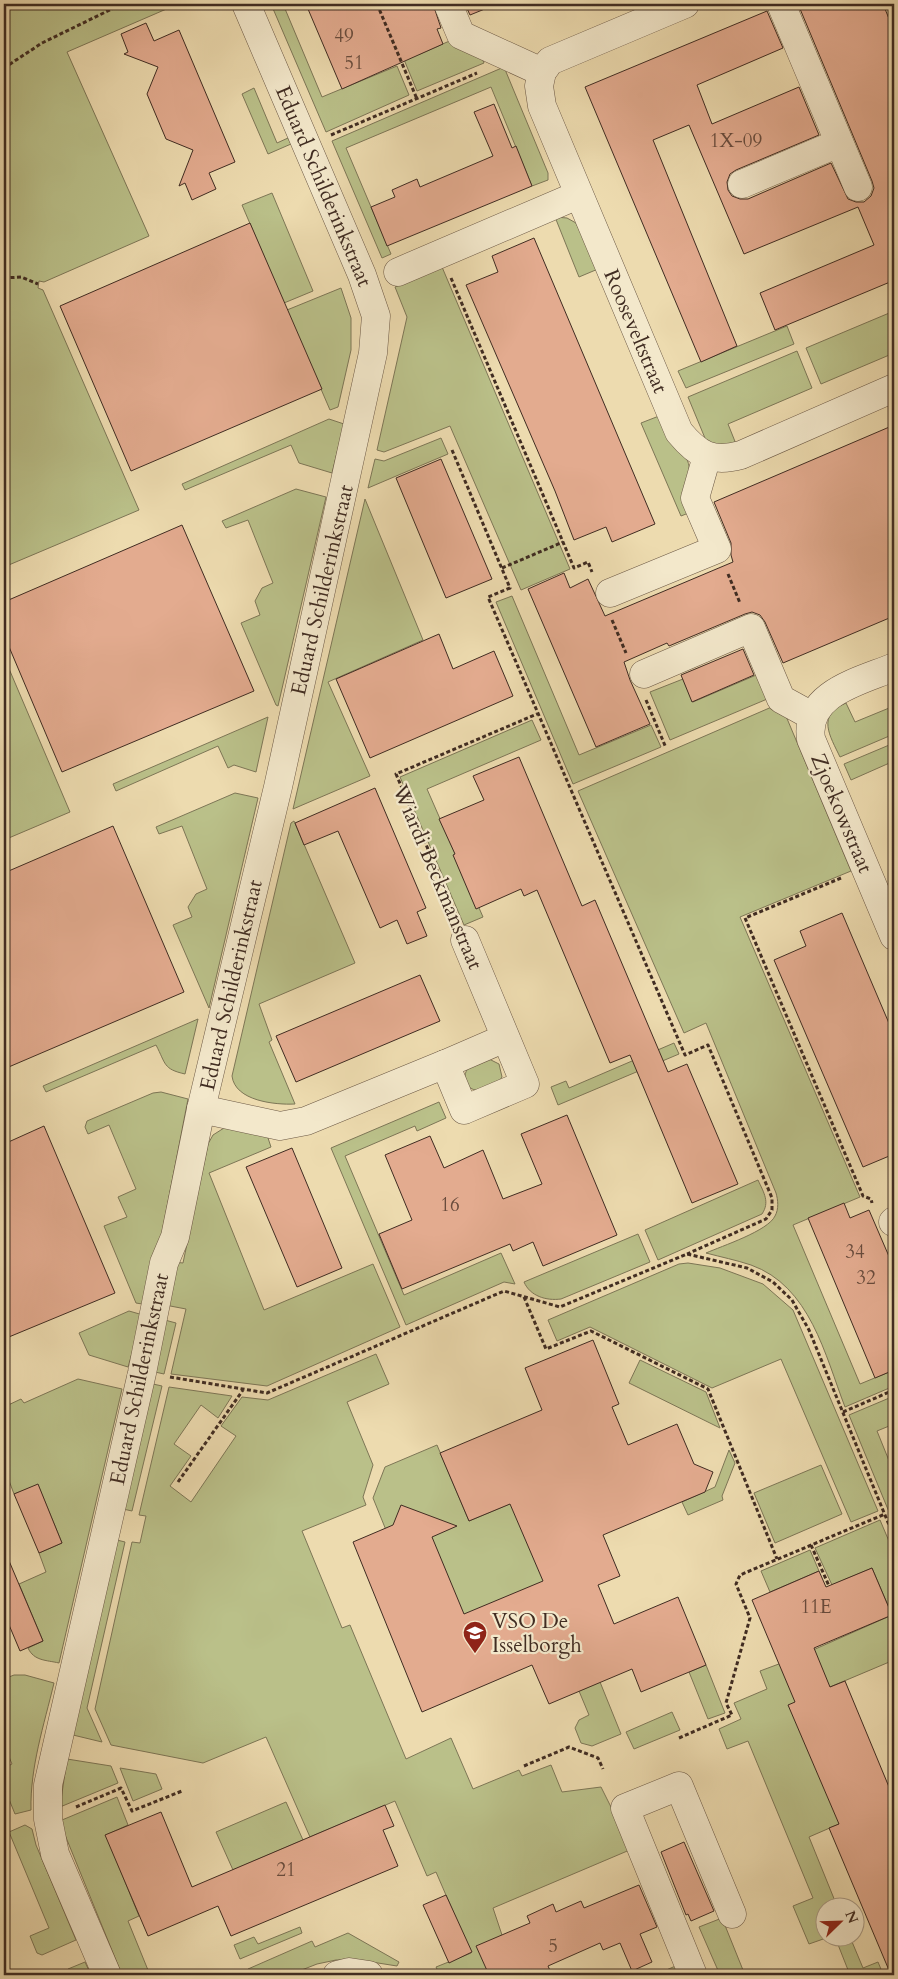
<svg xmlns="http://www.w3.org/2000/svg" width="898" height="1979" viewBox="0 0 898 1979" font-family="Cardo,serif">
	<rect width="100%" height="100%" fill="#eddbaf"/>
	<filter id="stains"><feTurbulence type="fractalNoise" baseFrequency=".004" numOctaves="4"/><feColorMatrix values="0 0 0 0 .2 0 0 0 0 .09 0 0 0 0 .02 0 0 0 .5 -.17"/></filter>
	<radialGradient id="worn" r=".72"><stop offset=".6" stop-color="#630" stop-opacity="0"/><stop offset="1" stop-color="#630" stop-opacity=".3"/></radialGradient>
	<g fill="#bac089" stroke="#7d7656">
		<polygon points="4,4 178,4 67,52 149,236 44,282 39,281 38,288 43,290 139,510 4,567"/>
		<polygon points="271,4 283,4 322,97 397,66 409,95 326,132"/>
		<polygon points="381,4 399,4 420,54 454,39 480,53 484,63 417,91"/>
		<polygon points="504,67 548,173 548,180 532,186 491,87 346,148 391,254 382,258 332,141"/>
		<polygon points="254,88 277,143 288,138 291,144 268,154 242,94"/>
		<polygon points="272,193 313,291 284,303 242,205"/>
		<polygon points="555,217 567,218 576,223 598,269 579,277"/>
		<polygon points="442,267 570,569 521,590 450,426 384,452 377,450 407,317 395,287"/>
		<polygon points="341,288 351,318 351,350 338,407 330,410 287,310"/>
		<polygon points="894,311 894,353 821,384 806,348"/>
		<polygon points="787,326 794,344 686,388 678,371"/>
		<polygon points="797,351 812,388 728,424 736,444 729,446 707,443 688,397"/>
		<path d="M 659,416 C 667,428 687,453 689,466 C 691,483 683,494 691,512 L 681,516 L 641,423 Z"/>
		<polygon points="329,419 344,424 332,473 299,463 291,445 185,490 182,484"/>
		<polygon points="441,438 448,454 368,488 375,459 384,461"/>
		<polygon points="296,489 326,497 278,706 276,705 241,623 260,615 255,601 262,588 273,583 248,520 226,528 222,521"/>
		<polygon points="365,499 423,640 328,682 370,776 293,809"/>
		<polygon points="512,596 579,755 651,725 661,747 573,784 496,602"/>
		<polygon points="4,657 70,812 4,840"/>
		<polygon points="761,673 772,697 670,740 650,692 683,679 693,702"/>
		<path d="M 846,703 L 855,722 L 894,706 L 894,734 L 840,757 C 830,736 816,715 846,703 Z"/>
		<path d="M 774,706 L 783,709 L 851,871 L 740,917 L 860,1197 L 793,1225 L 860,1384 L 894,1370 L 894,1386 L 845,1407 C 825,1355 810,1286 751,1265 C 736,1260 721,1257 706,1253 C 722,1246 768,1231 775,1216 C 779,1209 778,1200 776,1193 L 706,1023 L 684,1033 L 578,791 Z"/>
		<polygon points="268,717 256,772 234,765 228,768 218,746 116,791 113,784"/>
		<polygon points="532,720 541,740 427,789 483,917 464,925 400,777"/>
		<polygon points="894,743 894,761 851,780 844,764"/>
		<polygon points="235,793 258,798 209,1008 173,925 192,917 188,907 196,894 207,889 182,826 159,834 156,827"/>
		<path d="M 294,821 L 355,963 L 259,1004 L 272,1040 L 269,1042 L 295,1104 C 275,1105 235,1101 232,1076 L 291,823 Z"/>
		<path d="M 198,1019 L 185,1074 C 163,1069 166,1064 156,1045 L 46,1092 L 43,1086 Z"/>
		<polygon points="674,1043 679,1054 558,1105 551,1087 566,1081 569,1088"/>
		<path d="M 489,1059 L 499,1064 L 502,1077 C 499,1082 495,1083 489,1086 C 486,1087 481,1090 478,1090 C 466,1091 460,1074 470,1067 C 475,1063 483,1062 489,1059 Z"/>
		<polygon points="161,1092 188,1099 148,1305 136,1303 104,1226 127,1217 118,1197 136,1189 109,1125 88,1134 85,1127 87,1121 153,1093"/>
		<polygon points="439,1102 446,1118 417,1131 415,1126 345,1156 404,1295 501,1253 515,1284 504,1282 406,1325 331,1148"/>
		<polygon points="224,1128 267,1135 271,1147 209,1173 264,1310 373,1264 400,1327 267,1386 171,1374 186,1309 165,1305 174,1262 183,1263 208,1144 213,1135"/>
		<path d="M 758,1180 C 764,1193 770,1202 762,1214 L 658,1260 L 645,1230 Z"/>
		<path d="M 638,1234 L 650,1262 L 561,1299 C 546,1301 530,1296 524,1282 Z"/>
		<polygon points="688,1263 720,1268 763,1284 793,1310 878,1511 851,1522 781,1359 712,1388 590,1327 557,1341 548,1320 679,1264"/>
		<polygon points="129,1311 143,1315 128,1367 89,1355 79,1333"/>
		<polygon points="161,1319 176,1323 164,1374 155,1372"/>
		<polygon points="376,1354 389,1384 347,1402 373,1465 363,1497 366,1505 302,1531 342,1628 350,1625 406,1759 451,1738 473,1789 519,1770 522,1776 551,1765 562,1792 601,1787 632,1849 493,1908 502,1935 504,1975 440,1975 436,1967 471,1953 436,1872 427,1876 395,1801 310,1837 266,1737 203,1763 111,1745 95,1709 132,1542 140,1543 146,1516 139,1515 169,1387 232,1396 218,1418 201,1405 174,1444 191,1456 170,1486 191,1502 236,1436 221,1426 242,1397 268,1400"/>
		<polygon points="640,1360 706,1392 720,1428 629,1383"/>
		<path d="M 78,1379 L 122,1389 L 59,1663 C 46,1660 34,1661 28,1648 L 43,1641 L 19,1584 L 46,1572 L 39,1553 L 62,1543 L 38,1485 L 14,1494 L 8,1478 L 4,1480 L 4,1407 L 21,1399 L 24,1403 Z"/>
		<polygon points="153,1384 162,1386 132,1511 123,1509"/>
		<polygon points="894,1396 894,1424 877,1431 894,1473 894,1524 849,1415"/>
		<polygon points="437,1445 469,1521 533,1494 552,1604 442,1623 388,1535 373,1498 385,1467"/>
		<polygon points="729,1450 735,1463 722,1496 723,1500 688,1515 682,1502 715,1487"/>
		<polygon points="821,1465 842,1514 775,1543 754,1493"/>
		<polygon points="880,1520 894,1553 894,1660 811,1695 839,1824 809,1837 837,1906 826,1906 826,1936 829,1937 809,1944 793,1906 813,1898 748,1741 727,1749 719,1729 741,1719 734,1703 767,1689 760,1671 795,1658 892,1615 872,1568 832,1585 815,1548"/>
		<polygon points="117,1540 125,1542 87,1708 102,1742 73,1735"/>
		<polygon points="810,1550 819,1571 770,1592 761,1571"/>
		<polygon points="706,1665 725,1713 708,1719 689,1672"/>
		<path d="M 14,1675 L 25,1675 L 54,1683 C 44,1725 30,1767 31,1810 L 15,1814 L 4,1787 L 4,1768 L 12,1764 L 4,1745 L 4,1679 Z"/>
		<polygon points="600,1682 621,1734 592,1746 581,1743 575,1728 579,1720 589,1715 579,1691"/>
		<polygon points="672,1712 680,1730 634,1749 626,1732"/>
		<polygon points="67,1759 111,1766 118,1783 60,1807"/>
		<polygon points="120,1768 156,1774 162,1789 133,1801"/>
		<polygon points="117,1797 128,1825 106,1835 139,1916 128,1921 150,1975 122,1975 63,1830 62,1820"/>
		<polygon points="286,1802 303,1840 233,1870 216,1832"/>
		<polygon points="25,1825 32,1829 36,1845 76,1940 42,1955 37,1953 30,1936 49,1928 9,1832"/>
		<polygon points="722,1918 745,1975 720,1975 699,1927"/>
		<polygon points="300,1927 302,1933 240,1959 234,1945 254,1937 258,1944"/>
		<polygon points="348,1933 399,1962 397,1966 359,1960 336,1960 317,1964 289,1975 251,1975 248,1969 312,1941 315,1947"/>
		<polygon points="835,1937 850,1937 863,1968 878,1962 883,1974 850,1975"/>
		<polygon points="85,1962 91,1975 66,1975 68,1969"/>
		<polygon points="680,1964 685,1975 655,1975"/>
	</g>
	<g fill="#e3ab8f" stroke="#402c22">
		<polygon points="320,4 433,4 441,28 437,29 443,44 342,89 308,9"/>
		<polygon points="465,4 497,4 470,15"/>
		<polygon points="798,4 883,4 894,31 894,293 890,282 775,330 760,293 874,245 858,207 744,254 689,125 653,140 737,346 701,362 585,87 767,11 783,48 697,85 712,124 799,87 819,135 736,170 730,174 727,182 728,190 732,196 740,199 748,199 831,163 848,199 856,202 864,202 871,196 874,188 872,181"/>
		<polygon points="146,23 154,41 179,30 235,162 209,173 216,189 192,200 185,183 179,186 193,150 166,139 147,94 158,67 124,54 128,52 121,34"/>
		<polygon points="494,104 512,148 516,146 532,186 387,246 371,207 395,197 392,190 417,179 420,187 493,156 474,112"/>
		<polygon points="250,223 322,389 131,471 60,306"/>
		<polygon points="534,238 655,524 612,542 606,527 574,540 555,491 466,285 498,272 492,256"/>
		<polygon points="894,425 894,616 783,663 765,622 760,615 752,612 745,614 669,646 667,643 624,662 630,680 650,724 596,747 528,589 564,573 570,588 588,579 605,616 733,562 731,555 731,543 714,502"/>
		<polygon points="441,459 492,579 446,598 396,478"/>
		<polygon points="182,525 254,691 62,772 4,635 4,602"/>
		<polygon points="439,634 453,669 494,651 513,696 370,758 336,679"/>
		<polygon points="743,649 754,675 692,702 681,675"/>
		<polygon points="519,757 582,906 595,900 668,1072 687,1064 738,1184 692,1203 630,1055 610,1063 537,890 524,896 521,889 476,909 453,855 455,854 439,819 484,800 473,776"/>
		<polygon points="375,788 426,908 417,912 427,936 407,944 397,920 380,928 338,831 304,845 295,823"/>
		<polygon points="113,826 184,992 4,1069 4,873"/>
		<polygon points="842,913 894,1035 894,1154 863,1167 774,960 806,946 800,931"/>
		<polygon points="420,975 440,1021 296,1082 276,1036"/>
		<polygon points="567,1115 617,1235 543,1266 533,1242 513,1251 510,1244 402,1289 379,1234 412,1220 385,1155 430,1136 444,1168 483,1150 503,1199 542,1184 521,1134"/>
		<polygon points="44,1126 115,1293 4,1339 4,1144"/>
		<polygon points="292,1148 342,1268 297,1287 246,1167"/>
		<polygon points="844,1203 850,1218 869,1210 894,1268 894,1370 875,1378 808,1218"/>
		<polygon points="593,1340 619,1404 612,1407 628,1445 677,1424 694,1464 713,1472 705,1492 603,1535 620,1576 598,1585 614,1624 678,1597 706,1665 641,1692 632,1669 549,1704 532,1665 422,1712 353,1542 393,1525 401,1505 457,1526 432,1537 464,1614 543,1581 510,1504 469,1521 440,1453 542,1410 525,1368"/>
		<polygon points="38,1484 62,1543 39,1553 14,1494"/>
		<polygon points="4,1549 43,1641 20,1651 4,1613"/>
		<polygon points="872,1568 892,1615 814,1648 830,1687 845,1681 894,1799 894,1975 891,1975 829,1828 839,1824 788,1705 795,1702 752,1600 819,1571 826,1587"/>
		<polygon points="385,1805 394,1826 383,1830 398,1866 231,1936 218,1906 148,1936 105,1835 161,1812 192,1887"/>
		<polygon points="684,1842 714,1911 691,1921 688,1914 686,1915 661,1852"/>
		<polygon points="639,1885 657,1927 640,1934 652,1962 632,1971 620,1943 603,1950 600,1943 548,1966 552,1975 489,1975 476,1946 530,1923 527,1916 553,1904 556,1912 581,1901 584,1908"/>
		<polygon points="446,1895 472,1952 449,1963 423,1905"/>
	</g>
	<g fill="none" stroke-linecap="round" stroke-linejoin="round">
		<defs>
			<g id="minor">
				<polyline points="448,4 461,35 542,72"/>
				<path d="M 685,4 L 550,61 L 542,72 L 539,86 L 542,106 L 679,432 C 698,455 712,463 741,455 L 894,388"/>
				<polyline points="781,4 858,187"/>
				<polyline points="742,184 839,143"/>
				<polyline points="398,272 578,195"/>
				<polyline points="610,593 717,549 695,498 707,456"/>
				<path d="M 894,667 C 861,681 804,693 811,739 L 894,936"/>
				<polyline points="644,674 751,628 781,699 812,716"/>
				<polyline points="445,1064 505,1038"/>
				<polyline points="201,1109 280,1126 306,1121 445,1064 464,1110 525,1084 465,940"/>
				<polyline points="893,1222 894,1221"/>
				<polyline points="107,1975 55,1854 48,1819 48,1785 142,1373 164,1263 175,1237 201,1109 278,787 373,353 376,316 362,275 246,4"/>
				<polyline points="337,1975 349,1972 369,1975"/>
				<polyline points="693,1975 625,1808 679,1786 732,1914"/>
			</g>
		</defs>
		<use href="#minor" stroke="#6b5845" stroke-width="29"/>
		<g stroke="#402c22" stroke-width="3" stroke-dasharray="4 2.5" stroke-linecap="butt">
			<polyline points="377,4 417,99"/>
			<polyline points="4,68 42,43 122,4"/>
			<polyline points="331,135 477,73"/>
			<polyline points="4,278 21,277 38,284"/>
			<polyline points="451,278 574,568 588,562 592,572"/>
			<polyline points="452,450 510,588 488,597 685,1055 708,1045 772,1198 772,1210 766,1219 687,1254"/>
			<polyline points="502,568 563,542"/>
			<polyline points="728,574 740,603"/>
			<polyline points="612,620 626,653"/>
			<polyline points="646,700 666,748"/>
			<polyline points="841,878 745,918 863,1196 871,1199 872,1203"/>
			<polyline points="456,915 396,774 537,714"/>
			<polyline points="891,1248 894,1255"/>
			<polyline points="524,1297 546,1349 591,1331 708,1389 777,1559"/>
			<polyline points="170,1377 267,1393 504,1291 560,1307 687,1254 747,1268 773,1282 792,1300 809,1330 894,1537"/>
			<polyline points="843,1412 894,1390"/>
			<polyline points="178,1482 243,1390"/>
			<polyline points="811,1545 829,1586"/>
			<polyline points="679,1738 732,1715 726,1703 750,1618 736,1584 740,1575 885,1514"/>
			<polyline points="524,1766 569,1747 598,1758 603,1769"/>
			<polyline points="76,1807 121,1788 132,1811 182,1791"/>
		</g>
		<use href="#minor" stroke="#f3e8cb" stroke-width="28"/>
	</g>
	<defs>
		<symbol id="school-pin" viewBox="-11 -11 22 30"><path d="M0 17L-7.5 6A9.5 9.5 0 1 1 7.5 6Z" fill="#8f2418" stroke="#f3e8cb"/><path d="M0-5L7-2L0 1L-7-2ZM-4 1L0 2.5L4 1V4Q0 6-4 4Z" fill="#fff"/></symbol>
	</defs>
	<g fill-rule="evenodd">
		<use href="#school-pin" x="461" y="1619" width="28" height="38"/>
	</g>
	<g text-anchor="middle" stroke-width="4.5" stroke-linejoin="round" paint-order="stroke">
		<g font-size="19" fill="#694c3d">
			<text x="344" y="42">49</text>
			<text x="354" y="69">51</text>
			<text x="736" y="147">1X-09</text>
			<text x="450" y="1211">16</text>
			<text x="855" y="1258">34</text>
			<text x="866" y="1284">32</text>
			<text x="816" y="1613">11E</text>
			<text x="286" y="1876">21</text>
			<text x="553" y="1952">5</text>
		</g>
		<g font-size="21" fill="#402c22" stroke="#f3e8cb">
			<text transform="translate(324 186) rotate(67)" y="7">Eduard Schilderinkstraat</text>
			<text transform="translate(636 331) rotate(67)" y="7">Rooseveltstraat</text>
			<text transform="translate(322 590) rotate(-77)" y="7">Eduard Schilderinkstraat</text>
			<text transform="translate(842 813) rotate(67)" y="7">Zjoekowstraat</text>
			<text transform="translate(438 877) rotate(67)" y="7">Wiardi Beckmanstraat</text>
			<text transform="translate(231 985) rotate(-77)" y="7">Eduard Schilderinkstraat</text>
			<text transform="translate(139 1379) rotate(-78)" y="7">Eduard Schilderinkstraat</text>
		</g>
		<g font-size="21" fill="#402c22" stroke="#f3e8cb" text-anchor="start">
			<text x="492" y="1628">VSO De<tspan x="492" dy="24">Isselborgh</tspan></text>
		</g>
	</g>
	<rect width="898" height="1979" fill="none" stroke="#eddbaf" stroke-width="20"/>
	<rect x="5" y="5" width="888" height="1969" fill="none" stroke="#402c22" stroke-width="2.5"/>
	<rect x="10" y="10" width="878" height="1959" fill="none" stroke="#402c22"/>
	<g transform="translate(840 1922) rotate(67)"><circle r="24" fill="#f3e8cb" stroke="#ab9d87"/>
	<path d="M0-4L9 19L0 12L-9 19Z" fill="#8f2418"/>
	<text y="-8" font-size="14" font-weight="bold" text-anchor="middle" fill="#402c22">N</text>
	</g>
	<rect width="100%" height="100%" filter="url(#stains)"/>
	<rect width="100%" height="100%" fill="url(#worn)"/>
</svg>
